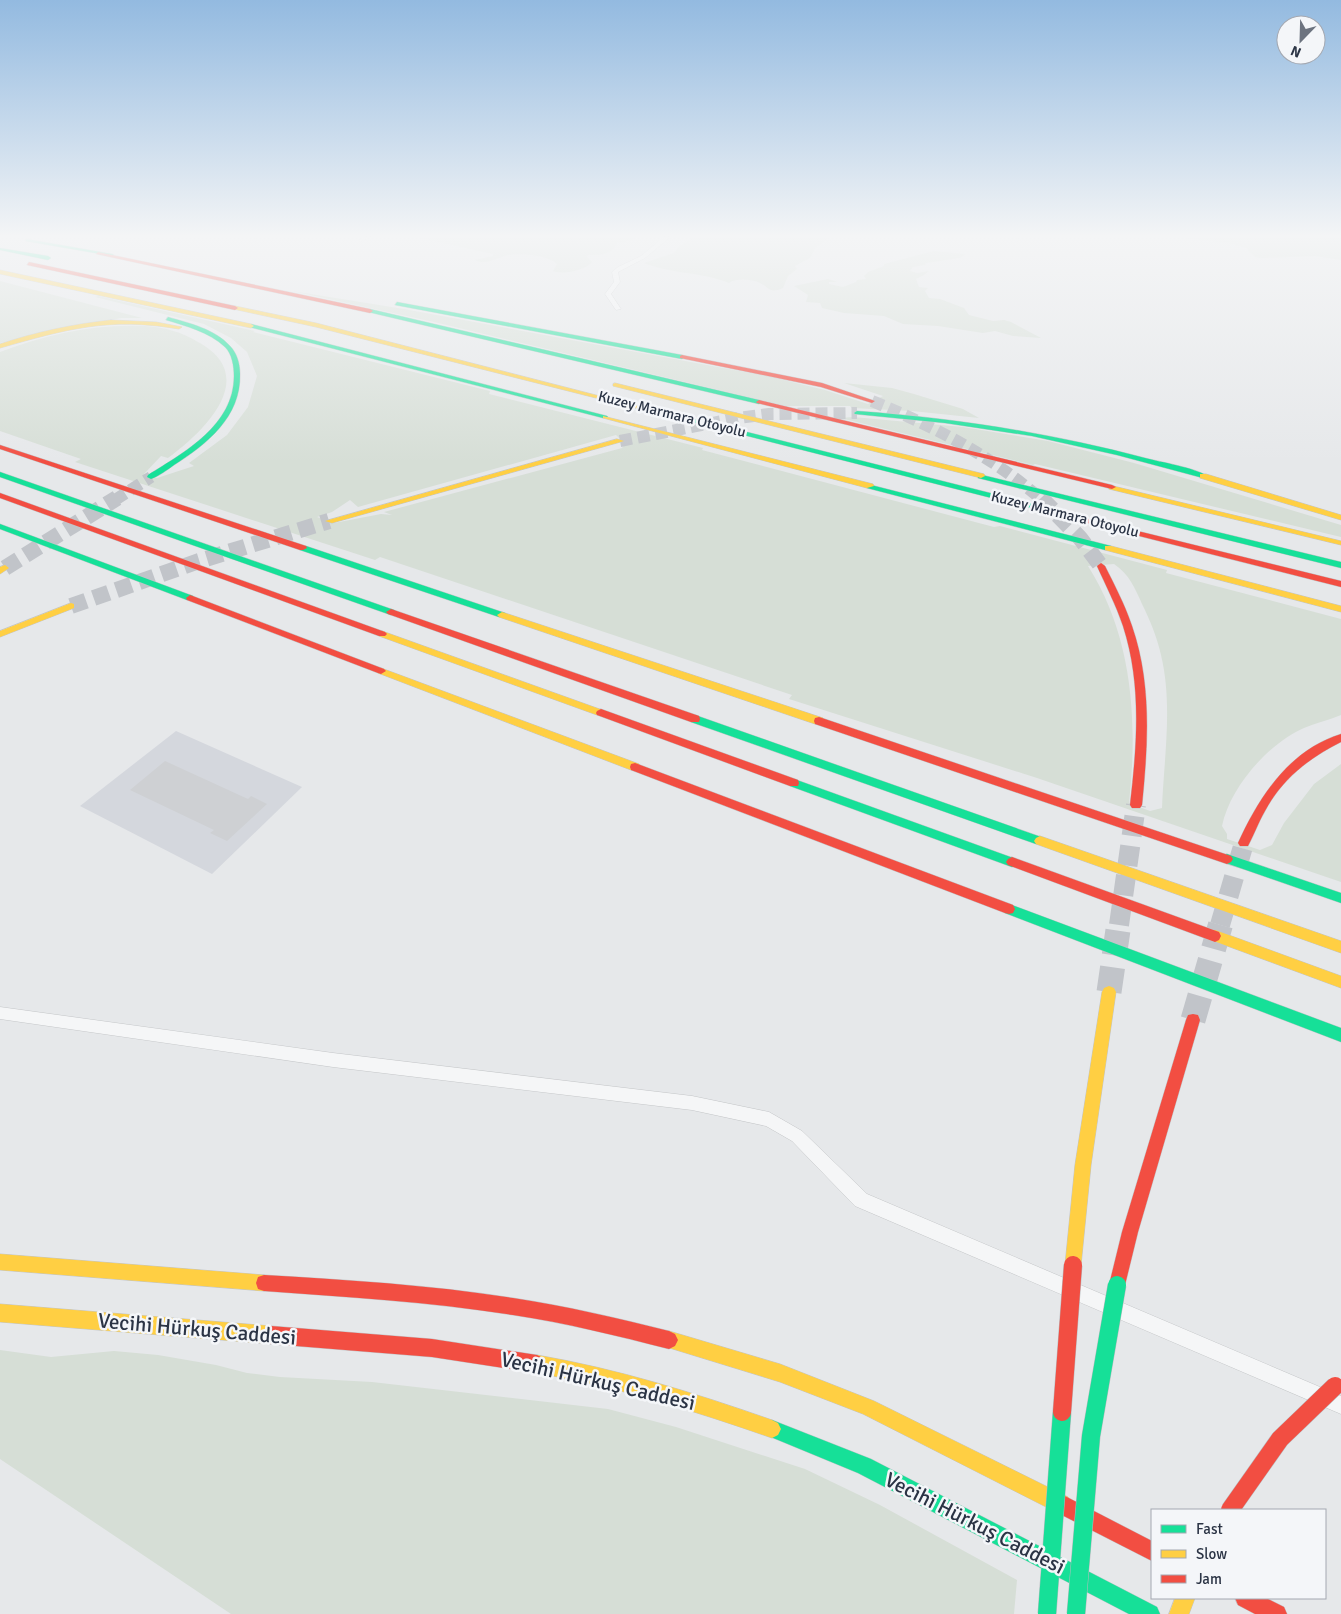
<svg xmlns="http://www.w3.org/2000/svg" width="1341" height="1614" viewBox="0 0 1341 1614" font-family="Signika,sans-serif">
	<rect width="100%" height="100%" fill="#e6e8ea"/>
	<polygon fill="#d4d7dd" points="176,731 302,787 212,874 80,806"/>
	<g fill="#d6ded6" fill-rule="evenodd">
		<path d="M 415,237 L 635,237 L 633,240 L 617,243 C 612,255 600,255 588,255 L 587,257 L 592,262 C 586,270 563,275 553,271 L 557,264 C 547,255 522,253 508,255 C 498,257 486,266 475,260 L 493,256 L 493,254 Z"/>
		<path d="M 693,237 L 830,237 L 816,247 L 810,258 L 795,266 L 797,269 L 788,276 L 783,288 C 769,294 770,288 760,283 C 752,279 736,278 729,283 C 703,272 671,274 644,263 L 674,253 L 680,246 Z"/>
		<polygon points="1175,237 1341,237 1341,260 1315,256 1262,258 1255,257 1246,248 1229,243"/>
		<polygon points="934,251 965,254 960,258 926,263 925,265 913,267 910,271 917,273 929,271 924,275 916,279 919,287 928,288 925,291 929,298 940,299 964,308 969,315 993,321 1004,320 1011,322 1041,338 1013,336 995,331 983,333 938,326 903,324 884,316 844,313 822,308 820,303 806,302 808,295 794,286 828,279 837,282 829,282 829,284 843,287 856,282 857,280 866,279 864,276 868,272 884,266 884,264"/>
		<polygon points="0,281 142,318 121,318 0,343"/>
		<polygon points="292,291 404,309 767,376 825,390 868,404 883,396 844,383 892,388 914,394 963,409 979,418 912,411 852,408 850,406 786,406 434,322"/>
		<path d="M 98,296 L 255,331 L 253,332 L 490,391 L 489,394 L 703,448 L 702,450 L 994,527 L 1000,526 L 1167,570 L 1166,573 L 1341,619 L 1341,715 C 1329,720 1316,723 1304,728 C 1268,744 1230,787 1222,826 L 1227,834 L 1227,839 L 1260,850 L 1272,845 L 1284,823 L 1314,784 L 1341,764 L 1341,882 L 1037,778 L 789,699 L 792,695 L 380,557 L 375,560 L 75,462 L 81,459 L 0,431 L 0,352 C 47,334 94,324 144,326 C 164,327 182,332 198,342 C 261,376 205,431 168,458 L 161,456 L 144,474 L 157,478 L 194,466 L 189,463 L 227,435 L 248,407 L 257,376 L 247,352 L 231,338 L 204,324 L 95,297 ZM 616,435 L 625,444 L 622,448 L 384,512 L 392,515 L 381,514 L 334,523 L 317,517 L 332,512 L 350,500 L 358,507 ZM 1114,564 C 1129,574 1135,588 1142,604 C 1150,620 1157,637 1161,655 C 1173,705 1164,757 1162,808 L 1150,811 L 1129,803 C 1138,722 1133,637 1088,566 Z"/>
		<polygon points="853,417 963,427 1048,441 1134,463 1341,525 1341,537 1035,464 1033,465 840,418"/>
		<polygon points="0,1350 51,1357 114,1351 158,1355 216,1365 247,1373 280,1377 372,1382 608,1409 676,1427 805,1469 880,1505 1017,1580 1014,1614 231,1614 0,1459"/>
	</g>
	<polygon fill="#ced0d3" points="165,761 248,799 251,796 267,804 227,841 210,833 214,830 130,790"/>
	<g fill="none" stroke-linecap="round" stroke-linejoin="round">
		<g stroke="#c1c4c9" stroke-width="12" stroke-dasharray="12 6" stroke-linecap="butt">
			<path d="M 872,401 C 933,426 992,456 1042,500"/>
			<polyline points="620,441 738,418 769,414 857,413"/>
			<polyline points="115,500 151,477"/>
		</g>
		<g stroke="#c1c4c9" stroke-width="16" stroke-dasharray="16 8" stroke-linecap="butt">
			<polyline points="1041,498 1080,538 1101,566"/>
			<polyline points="5,568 117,498"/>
			<polyline points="71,606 199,561 329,521"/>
		</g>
		<g stroke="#c1c4c9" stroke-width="20" stroke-dasharray="20 10" stroke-linecap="butt">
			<polyline points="1119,925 1136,805"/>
			<polyline points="1220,925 1244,843"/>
		</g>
		<g stroke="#c1c4c9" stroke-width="25" stroke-dasharray="25 12" stroke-linecap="butt">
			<polyline points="1109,992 1119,923"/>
			<polyline points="1193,1020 1221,923"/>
		</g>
		<defs>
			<g id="street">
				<polygon points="364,237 371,237 361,241 359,240"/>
				<polygon points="664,237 670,237 645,258 618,272 620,282 611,294 621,309 616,310 605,294 614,282 612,272 618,267 641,256"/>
				<polygon points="0,1007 333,1053 692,1096 769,1112 802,1131 867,1194 1341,1396 1341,1414 855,1206 792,1141 766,1126 692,1110 333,1067 0,1019"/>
			</g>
			<g id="fast">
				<polygon points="27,239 112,254 114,255 112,256 25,241"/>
				<polygon points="0,248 48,256 51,258 48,260 0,250"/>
				<polygon points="397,302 682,355 685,357 682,359 395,305"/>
				<polygon points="370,309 759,400 762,402 759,404 368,312"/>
				<path d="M 168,317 C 189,323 215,329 230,346 C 237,353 240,364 240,374 C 241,417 207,444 174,465 C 167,470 159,476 151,479 L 147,477 L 148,475 C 185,452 234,425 234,376 C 234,366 232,354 225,347 C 209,332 186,326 166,320 Z"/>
				<polygon points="251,324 607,416 608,417 603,418 249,327"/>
				<polygon points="655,409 1050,508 1051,510 1047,512 653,412 652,411"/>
				<path d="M 857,411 C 955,418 1050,433 1145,458 C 1160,462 1196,468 1207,476 L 1203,478 L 1117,455 L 1032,436 L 945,423 L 855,414 L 854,413 Z"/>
				<polygon points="0,472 394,610 396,612 391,615 388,614 0,477"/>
				<polygon points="978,474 1341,562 1341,568 978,478"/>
				<polygon points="867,484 1111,546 1112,548 1108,550 1105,550 867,488"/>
				<polygon points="0,524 193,596 194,598 193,600 187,600 0,529"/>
				<polygon points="300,546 306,546 505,613 507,615 505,617 499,617 300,550"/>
				<polygon points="695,715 1044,838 1046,841 1044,844 1036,844 691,722 690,719 691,716"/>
				<polygon points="794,779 1016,859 1018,862 1016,865 1012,867 790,786 789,783"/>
				<polygon points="1227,854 1341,893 1341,903 1223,862 1221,859 1223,856"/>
				<polygon points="1009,904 1341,1028 1341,1042 1005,913 1003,909 1005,905"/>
				<polygon points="772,1420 871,1459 1157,1607 1160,1614 1129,1614 858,1473 766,1435 763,1429 766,1423"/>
			</g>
			<g id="slow">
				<polygon points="0,270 251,324 254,326 251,328 0,274"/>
				<polygon points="235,306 316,323 658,411 655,413 316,327 233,309"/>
				<path d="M 111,320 L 156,322 L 182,327 L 179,329 C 109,317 67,329 0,348 L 0,344 C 36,332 73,324 111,320 Z"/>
				<polygon points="615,383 984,474 985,476 981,478 613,386 613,384"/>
				<polygon points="603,416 873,484 874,486 867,488 603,418"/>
				<polygon points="617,439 624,441 332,523 325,521"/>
				<polygon points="1200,474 1206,474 1341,515 1341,520 1200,478"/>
				<polygon points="1109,485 1341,541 1341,545 1109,489"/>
				<polygon points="1105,546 1111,546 1341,606 1341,612 1105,550"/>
				<polygon points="5,565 9,568 0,574 0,567"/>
				<polygon points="71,603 74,604 74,608 0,637 0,631"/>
				<polygon points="502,612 823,718 824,721 823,724 815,724 499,617 497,615"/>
				<polygon points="382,631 605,711 606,713 605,715 597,715 379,636 379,632"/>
				<polygon points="381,668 639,764 640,767 639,770 631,770 378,673 376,671 378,669"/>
				<polygon points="1040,836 1341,941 1341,953 1036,844 1034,841 1036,838"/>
				<polygon points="1215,930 1341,976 1341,988 1211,940 1209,936 1211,932"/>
				<polygon points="1109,986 1114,988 1116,992 1091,1165 1081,1265 1079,1271 1073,1273 1067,1271 1065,1265 1075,1165 1102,992 1104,988"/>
				<polygon points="0,1254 264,1275 270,1277 272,1283 270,1289 264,1291 0,1270"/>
				<polygon points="0,1304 271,1326 277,1329 280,1335 277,1341 271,1344 0,1322"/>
				<polygon points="669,1331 780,1364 874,1401 1068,1497 1071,1504 1068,1511 1061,1514 1054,1511 863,1414 780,1382 663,1346 660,1340 663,1334"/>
				<path d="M 537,1355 C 618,1369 695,1393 772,1420 L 778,1423 L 781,1429 L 778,1435 L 772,1438 C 695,1411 618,1387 537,1373 L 531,1370 L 528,1364 L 531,1358 Z"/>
				<polygon points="1175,1598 1195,1598 1189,1614 1169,1614"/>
			</g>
			<g id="jam">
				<polygon points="98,252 370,309 373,311 370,313 96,254"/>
				<polygon points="29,262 235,306 238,308 235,310 27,265"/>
				<polygon points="682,355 822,383 875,401 872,403 821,387 680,358 680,356"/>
				<polygon points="759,400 1112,485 1116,487 1112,489 757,403 756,402"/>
				<polygon points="0,445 306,546 307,548 303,550 300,550 0,449"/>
				<polygon points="0,493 385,632 387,634 385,636 379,636 0,498"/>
				<polygon points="1044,508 1341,581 1341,587 1044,512"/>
				<path d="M 1101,563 L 1105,566 C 1115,586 1125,605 1132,626 C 1152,684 1148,745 1142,805 L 1140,808 L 1132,808 L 1130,805 C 1137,745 1142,685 1123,626 C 1116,605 1106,586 1097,566 Z"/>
				<polygon points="190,595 384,669 386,671 381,674 378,673 187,600 186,598"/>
				<polygon points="391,609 699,716 700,719 699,722 691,722 388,614 386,612"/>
				<polygon points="601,709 798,780 799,783 798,786 790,786 597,715 596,713 597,711"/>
				<polygon points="819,717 1231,856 1233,859 1231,862 1227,864 815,724 814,721 815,718"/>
				<path d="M 1341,734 L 1341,742 C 1309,758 1282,779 1265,811 C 1258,823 1254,835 1248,846 L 1240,846 L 1238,843 C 1259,797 1289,750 1341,734 Z"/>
				<polygon points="635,763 1013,905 1015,909 1013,913 1009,914 1005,913 631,770 630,767 631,764"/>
				<polygon points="1012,857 1219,932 1221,936 1219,940 1215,942 1008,865 1006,862 1008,859"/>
				<polygon points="1193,1014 1198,1015 1200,1020 1138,1232 1125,1285 1123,1291 1117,1293 1111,1291 1109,1285 1122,1232 1186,1020 1188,1015"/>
				<path d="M 264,1275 C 347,1280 431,1285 513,1298 C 566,1306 617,1318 669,1331 L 675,1334 L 678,1340 L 675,1346 L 669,1349 C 618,1336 566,1323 513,1315 C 431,1302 347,1297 264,1291 L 258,1289 L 256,1283 L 258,1277 Z"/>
				<polygon points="271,1326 432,1339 537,1355 543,1358 546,1364 543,1370 537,1373 432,1357 271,1344 265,1341 262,1335 265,1329"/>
				<polygon points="1061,1494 1152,1541 1152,1561 1054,1511 1051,1504 1054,1497"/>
				<polygon points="1235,1598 1266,1598 1284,1607 1287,1614 1255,1614 1238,1605"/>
			</g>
		</defs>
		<use href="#street" stroke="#c4c6c8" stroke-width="1"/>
		<use href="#fast" stroke="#c2c5c8" stroke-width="1"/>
		<use href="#slow" stroke="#c2c5c8" stroke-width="1"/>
		<use href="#jam" stroke="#c2c5c8" stroke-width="1"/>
		<use href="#street" fill="#f5f6f7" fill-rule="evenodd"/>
		<use href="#fast" fill="#16e098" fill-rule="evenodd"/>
		<use href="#slow" fill="#ffcf43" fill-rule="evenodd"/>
		<use href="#jam" fill="#f24e42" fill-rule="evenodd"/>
		<defs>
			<g id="fast-bridge">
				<polyline points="1047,1614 1062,1412"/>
				<polyline points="1076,1614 1091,1436 1117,1285"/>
			</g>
			<g id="jam-bridge">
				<polyline points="1062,1412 1073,1265"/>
				<polyline points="1230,1510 1280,1439 1335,1386"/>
			</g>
		</defs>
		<use href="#fast-bridge" stroke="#b8bbbf" stroke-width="19" stroke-linecap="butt"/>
		<use href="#jam-bridge" stroke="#b8bbbf" stroke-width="19" stroke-linecap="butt"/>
		<use href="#fast-bridge" stroke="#16e098" stroke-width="18"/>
		<use href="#jam-bridge" stroke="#f24e42" stroke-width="18"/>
	</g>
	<linearGradient id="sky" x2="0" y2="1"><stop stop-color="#93bae0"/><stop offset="0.51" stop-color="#f4f5f6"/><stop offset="1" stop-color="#f4f5f6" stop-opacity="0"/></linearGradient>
	<rect width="1341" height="463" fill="url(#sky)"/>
	<g text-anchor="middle" stroke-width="5" stroke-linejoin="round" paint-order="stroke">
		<g font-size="15" fill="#2b3445" stroke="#f4f6f9">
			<text transform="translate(672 414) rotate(14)" y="5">Kuzey Marmara Otoyolu</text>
			<text transform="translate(1065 514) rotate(14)" y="5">Kuzey Marmara Otoyolu</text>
		</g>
		<g font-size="21" fill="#2b3445" stroke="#f4f6f9">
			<text transform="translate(197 1329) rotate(5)" y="7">Vecihi Hürkuş Caddesi</text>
			<text transform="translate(598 1381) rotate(13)" y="7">Vecihi Hürkuş Caddesi</text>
			<text transform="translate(975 1523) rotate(27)" y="7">Vecihi Hürkuş Caddesi</text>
		</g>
	</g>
	<rect x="1151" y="1509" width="175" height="90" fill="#f4f6f9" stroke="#a4a8b1"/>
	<rect x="1161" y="1525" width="25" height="8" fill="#16e098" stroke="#a4a8b1"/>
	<text x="1196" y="1534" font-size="15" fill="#2b3445">Fast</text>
	<rect x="1161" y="1550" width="25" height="8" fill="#ffcf43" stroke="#a4a8b1"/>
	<text x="1196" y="1559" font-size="15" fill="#2b3445">Slow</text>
	<rect x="1161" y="1575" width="25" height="8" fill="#f24e42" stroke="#a4a8b1"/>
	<text x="1196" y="1584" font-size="15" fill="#2b3445">Jam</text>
	<g transform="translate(1301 40) rotate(203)"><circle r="24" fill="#f4f6f9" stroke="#a4a8b1"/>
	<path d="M0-4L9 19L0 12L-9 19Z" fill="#6c737f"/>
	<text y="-8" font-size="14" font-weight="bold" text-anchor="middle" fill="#2b3445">N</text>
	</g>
</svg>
